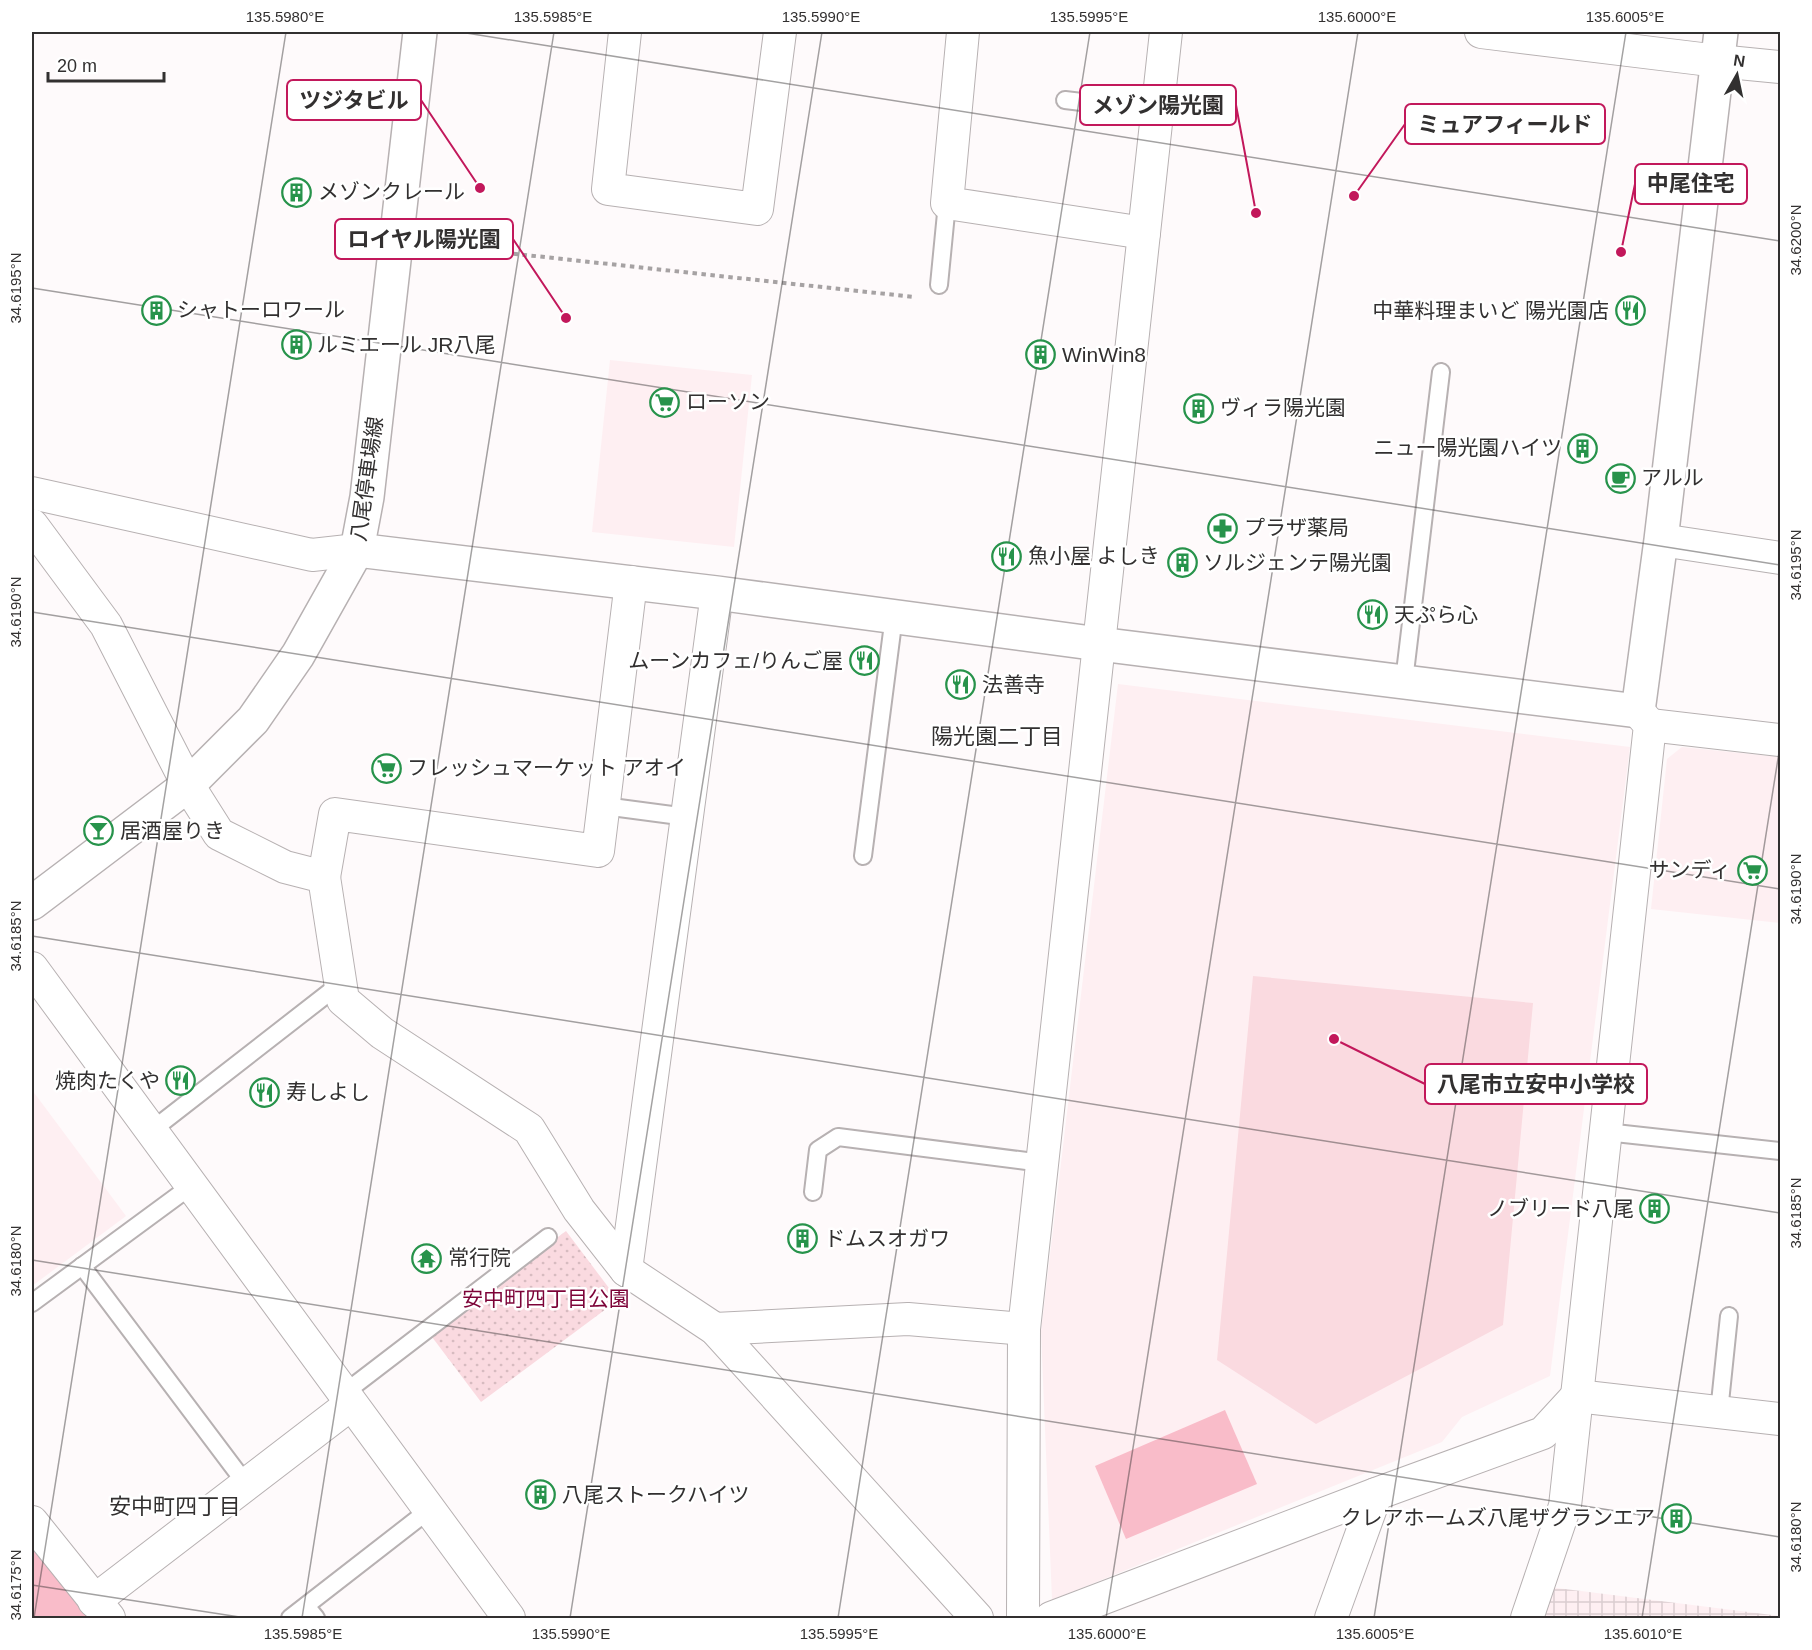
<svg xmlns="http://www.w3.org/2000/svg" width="1812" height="1650" viewBox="0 0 1812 1650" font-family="Arial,'Noto Sans JP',sans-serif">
	<defs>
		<pattern id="industrial-grid" width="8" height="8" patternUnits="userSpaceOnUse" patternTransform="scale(1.5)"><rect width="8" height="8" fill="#feeff2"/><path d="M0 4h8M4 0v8" fill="none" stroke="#dacdd0"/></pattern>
		<pattern id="park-dots" width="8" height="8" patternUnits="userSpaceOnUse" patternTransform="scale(1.5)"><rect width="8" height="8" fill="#fadae0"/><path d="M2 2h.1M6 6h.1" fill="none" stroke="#d7bbc0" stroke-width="1.8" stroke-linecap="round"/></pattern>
	</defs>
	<rect width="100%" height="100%" fill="#fefafb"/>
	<g fill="#feeff2">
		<polygon points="610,360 752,375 734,547 592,532"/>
		<polygon points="1118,684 1630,747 1550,1376 1462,1417 1442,1442 1052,1600 1041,1331"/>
		<polygon points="1682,747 1780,757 1780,923 1651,909 1667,759"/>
		<polygon points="32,1090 126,1216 32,1286"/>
	</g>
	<polygon fill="url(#industrial-grid)" points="1549,1587 1780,1616 1780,1618 1539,1618"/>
	<polygon fill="#fadae0" points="1253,976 1533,1003 1503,1325 1316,1424 1217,1360"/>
	<polygon fill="url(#park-dots)" points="566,1231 618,1300 481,1402 429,1333"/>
	<polygon fill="#f9bcc9" points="1225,1410 1257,1484 1126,1539 1095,1466"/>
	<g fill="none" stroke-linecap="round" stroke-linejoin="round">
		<polyline stroke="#f9bcc9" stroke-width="69" points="32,1560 79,1618"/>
		<defs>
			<g id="lane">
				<polyline points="1065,100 1157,111"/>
				<polyline points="939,285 947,203"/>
				<polyline points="1404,681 1441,372"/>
				<polyline points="604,806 687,817"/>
				<polyline points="863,856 894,616"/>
				<polyline points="151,1131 340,984"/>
				<polyline points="1606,1132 1780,1151"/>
				<polyline points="813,1192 818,1150 838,1137 1042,1163"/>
				<polyline points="82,1266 246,1484"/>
				<polyline points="32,1303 191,1186"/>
				<polyline points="343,1394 548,1237"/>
				<polyline points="1719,1412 1729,1316"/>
				<polyline points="306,1606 316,1618"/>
				<polyline points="290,1618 429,1510"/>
			</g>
			<g id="street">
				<polyline points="625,32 608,189 757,209 780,32"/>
				<polyline points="963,32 947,203 1144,233"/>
				<polyline points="1481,32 1718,61 1780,67"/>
				<polyline points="32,493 312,555 357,550"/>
				<polyline points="32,525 106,625 188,785 219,834 285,867 324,877 343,1000 382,1033 529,1129 579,1210 626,1270 715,1329 977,1618"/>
				<polyline points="1661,540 1780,558"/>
				<polyline points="1650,725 1780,740"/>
				<polyline points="324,877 335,814 598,851 631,582"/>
				<polyline points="32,968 509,1618"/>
				<polyline points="626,1270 717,593"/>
				<polyline points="715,1329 908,1319 1024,1329"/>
				<polyline points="32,1522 109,1618"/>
				<polyline points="94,1601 351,1404"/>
				<polyline points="1023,1618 1024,1329 1166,32"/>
				<polyline points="1051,1618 1376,1494 1543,1433 1577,1396 1780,1419"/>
				<polyline points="1331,1618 1376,1494"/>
				<polyline points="1527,1618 1565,1506 1650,725 1638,711"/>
			</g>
			<g id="secondary">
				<polyline points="357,550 717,593 1099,644 1638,711 1661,540 1721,32"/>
				<polyline points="32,903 188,785 253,720 298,655 357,550 367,497 420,32"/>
			</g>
		</defs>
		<use href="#lane" stroke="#b7b1b2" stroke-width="20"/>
		<use href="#street" stroke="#b7b1b2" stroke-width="34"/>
		<use href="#secondary" stroke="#b7b1b2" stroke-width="36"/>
		<polyline stroke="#a6a2a3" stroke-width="4" stroke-dasharray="4.5 4.5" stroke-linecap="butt" points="433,245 914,297"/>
		<use href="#lane" stroke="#fff" stroke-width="16"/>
		<use href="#street" stroke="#fff" stroke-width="32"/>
		<use href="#secondary" stroke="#fff" stroke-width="33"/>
	</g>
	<path fill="none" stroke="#323030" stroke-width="1.5" stroke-opacity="0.45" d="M 460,32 L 1780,241M 32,288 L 1780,565M 32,612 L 1780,889M 32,936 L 1780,1213M 32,1260 L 1780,1537M 32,1585 L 246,1618M 34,1618 L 286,32M 302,1618 L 554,32M 570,1618 L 822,32M 838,1618 L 1090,32M 1106,1618 L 1358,32M 1374,1618 L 1626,32M 1642,1618 L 1780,746"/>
	<defs>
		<symbol id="building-ring" viewBox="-11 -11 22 22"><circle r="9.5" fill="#fff" stroke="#27934b" stroke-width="1.5"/><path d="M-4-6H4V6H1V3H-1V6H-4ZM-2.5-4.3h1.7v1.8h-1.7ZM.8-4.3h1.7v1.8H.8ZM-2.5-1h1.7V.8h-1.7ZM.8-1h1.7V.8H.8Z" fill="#27934b"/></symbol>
		<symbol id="restaurant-ring" viewBox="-11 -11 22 22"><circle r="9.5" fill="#fff" stroke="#27934b" stroke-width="1.5"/><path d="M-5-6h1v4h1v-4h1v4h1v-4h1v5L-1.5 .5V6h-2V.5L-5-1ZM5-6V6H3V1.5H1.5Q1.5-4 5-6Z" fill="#27934b"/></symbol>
		<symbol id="supermarket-ring" viewBox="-11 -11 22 22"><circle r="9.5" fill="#fff" stroke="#27934b" stroke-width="1.5"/><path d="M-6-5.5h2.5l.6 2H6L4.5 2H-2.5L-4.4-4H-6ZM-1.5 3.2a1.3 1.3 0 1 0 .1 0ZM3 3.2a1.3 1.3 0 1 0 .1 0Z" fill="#27934b"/></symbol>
		<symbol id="cafe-ring" viewBox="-11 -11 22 22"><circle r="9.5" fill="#fff" stroke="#27934b" stroke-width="1.5"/><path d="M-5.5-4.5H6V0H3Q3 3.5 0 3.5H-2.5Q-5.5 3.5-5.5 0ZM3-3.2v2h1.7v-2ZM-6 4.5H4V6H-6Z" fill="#27934b"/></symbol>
		<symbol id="pharmacy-ring" viewBox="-11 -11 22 22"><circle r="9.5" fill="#fff" stroke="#27934b" stroke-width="1.5"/><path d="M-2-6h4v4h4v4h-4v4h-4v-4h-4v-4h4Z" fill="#27934b"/></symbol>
		<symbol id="bar-ring" viewBox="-11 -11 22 22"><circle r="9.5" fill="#fff" stroke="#27934b" stroke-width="1.5"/><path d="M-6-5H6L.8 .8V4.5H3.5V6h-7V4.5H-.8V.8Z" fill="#27934b"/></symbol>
		<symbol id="temple-ring" viewBox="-11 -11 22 22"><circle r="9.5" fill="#fff" stroke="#27934b" stroke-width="1.5"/><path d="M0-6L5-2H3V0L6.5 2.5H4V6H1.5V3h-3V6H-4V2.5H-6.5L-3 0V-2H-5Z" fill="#27934b"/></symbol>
	</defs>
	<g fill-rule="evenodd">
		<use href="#building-ring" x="280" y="176" width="33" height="33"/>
		<use href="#building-ring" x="140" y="294" width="33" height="33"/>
		<use href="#restaurant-ring" x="1614" y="294" width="33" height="33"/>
		<use href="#building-ring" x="280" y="328" width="33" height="33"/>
		<use href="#building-ring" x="1024" y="338" width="33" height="33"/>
		<use href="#supermarket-ring" x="648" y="386" width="33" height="33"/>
		<use href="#building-ring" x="1182" y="392" width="33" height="33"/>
		<use href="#building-ring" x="1566" y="432" width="33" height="33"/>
		<use href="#cafe-ring" x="1604" y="462" width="33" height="33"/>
		<use href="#pharmacy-ring" x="1206" y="512" width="33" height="33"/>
		<use href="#restaurant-ring" x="990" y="540" width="33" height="33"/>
		<use href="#building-ring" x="1166" y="546" width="33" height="33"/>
		<use href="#restaurant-ring" x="1356" y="598" width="33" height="33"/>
		<use href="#restaurant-ring" x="848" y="644" width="33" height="33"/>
		<use href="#restaurant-ring" x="944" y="668" width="33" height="33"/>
		<use href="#supermarket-ring" x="370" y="752" width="33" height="33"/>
		<use href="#bar-ring" x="82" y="814" width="33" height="33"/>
		<use href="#supermarket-ring" x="1736" y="854" width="33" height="33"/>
		<use href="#restaurant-ring" x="164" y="1064" width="33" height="33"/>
		<use href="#restaurant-ring" x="248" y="1076" width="33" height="33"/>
		<use href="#building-ring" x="1638" y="1192" width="33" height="33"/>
		<use href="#building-ring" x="786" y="1222" width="33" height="33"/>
		<use href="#temple-ring" x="410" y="1242" width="33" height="33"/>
		<use href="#building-ring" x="524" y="1478" width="33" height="33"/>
		<use href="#building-ring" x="1660" y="1502" width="33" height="33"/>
	</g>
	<g text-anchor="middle" stroke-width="5" stroke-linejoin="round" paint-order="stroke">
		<g font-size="21" fill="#323030" stroke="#fff" text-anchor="start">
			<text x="318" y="199">メゾンクレール</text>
			<text x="177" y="317">シャトーロワール</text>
			<text x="1609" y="318" text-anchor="end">中華料理まいど 陽光園店</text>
			<text x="317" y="352">ルミエール JR八尾</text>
			<text x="1062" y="362">WinWin8</text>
			<text x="686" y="409">ローソン</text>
			<text x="1220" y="415">ヴィラ陽光園</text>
			<text x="1562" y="455" text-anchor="end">ニュー陽光園ハイツ</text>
			<text x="1641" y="485">アルル</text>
			<text x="1244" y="535">プラザ薬局</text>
			<text x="1028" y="563">魚小屋 よしき</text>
			<text x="1203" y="570">ソルジェンテ陽光園</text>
			<text x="1394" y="622">天ぷら心</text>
			<text x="843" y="668" text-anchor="end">ムーンカフェ/りんご屋</text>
			<text x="982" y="692">法善寺</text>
			<text x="407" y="775">フレッシュマーケット アオイ</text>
			<text x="120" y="838">居酒屋りき</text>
			<text x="1731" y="877" text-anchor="end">サンディ</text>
			<text x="160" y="1088" text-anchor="end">焼肉たくや</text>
			<text x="286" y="1099">寿しよし</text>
			<text x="1634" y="1216" text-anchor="end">ノブリード八尾</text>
			<text x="824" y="1246">ドムスオガワ</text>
			<text x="448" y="1265">常行院</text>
			<text x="562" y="1502">八尾ストークハイツ</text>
			<text x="1655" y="1525" text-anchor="end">クレアホームズ八尾ザグランエア</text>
		</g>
		<g font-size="21" fill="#323030" stroke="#fff">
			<text transform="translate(367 479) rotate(-82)" y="7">八尾停車場線</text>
		</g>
		<g font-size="21" fill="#7c0237" stroke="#fff">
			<text x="546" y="1306">安中町四丁目公園</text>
		</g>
		<g font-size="22" fill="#323030" stroke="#fff">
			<text x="997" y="744">陽光園二丁目</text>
			<text x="175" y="1514">安中町四丁目</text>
		</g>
	</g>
	<path fill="none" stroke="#c2185b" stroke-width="2" d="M480 188L421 100M1256 213L1236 105M1354 196L1405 124M1621 252L1635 184M566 318L513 239M1334 1039L1425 1084"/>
	<g fill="#c2185b" stroke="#fff" stroke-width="2">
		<circle cx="480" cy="188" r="6"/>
		<circle cx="1256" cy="213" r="6"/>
		<circle cx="1354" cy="196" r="6"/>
		<circle cx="1621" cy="252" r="6"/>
		<circle cx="566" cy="318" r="6"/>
		<circle cx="1334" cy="1039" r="6"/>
	</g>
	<g fill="#fff" stroke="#c2185b" stroke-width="2">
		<rect x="287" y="80" width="134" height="40" rx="6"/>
		<rect x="1080" y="85" width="156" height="40" rx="6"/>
		<rect x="1405" y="104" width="200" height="40" rx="6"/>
		<rect x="1635" y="164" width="112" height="40" rx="6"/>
		<rect x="335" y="219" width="178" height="40" rx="6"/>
		<rect x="1425" y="1064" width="222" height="40" rx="6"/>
	</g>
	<g font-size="22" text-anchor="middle" font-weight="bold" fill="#323030">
		<text x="354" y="108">ツジタビル</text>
		<text x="1158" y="113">メゾン陽光園</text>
		<text x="1505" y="132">ミュアフィールド</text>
		<text x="1691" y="191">中尾住宅</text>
		<text x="424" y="247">ロイヤル陽光園</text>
		<text x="1536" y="1092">八尾市立安中小学校</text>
	</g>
	<rect width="1812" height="1650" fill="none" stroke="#ffffff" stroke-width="66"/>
	<g transform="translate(1737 75) rotate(9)" stroke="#ffffff" stroke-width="4.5" paint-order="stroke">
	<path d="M0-4.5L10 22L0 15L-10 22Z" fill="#323030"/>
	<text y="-9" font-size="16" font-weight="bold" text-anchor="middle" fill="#323030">N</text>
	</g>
	<path d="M48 72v9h116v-9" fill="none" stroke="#323030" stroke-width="3"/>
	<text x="57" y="72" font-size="18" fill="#323030" stroke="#ffffff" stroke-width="4.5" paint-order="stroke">20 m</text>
	<rect x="33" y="33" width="1746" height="1584" fill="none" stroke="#323030" stroke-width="2"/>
	<g font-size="15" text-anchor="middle" fill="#323030">
		<text x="285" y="22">135.5980°E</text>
		<text x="553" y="22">135.5985°E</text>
		<text x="821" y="22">135.5990°E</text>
		<text x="1089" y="22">135.5995°E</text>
		<text x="1357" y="22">135.6000°E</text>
		<text x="1625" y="22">135.6005°E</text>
		<text transform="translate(1796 240) rotate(-90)" y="5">34.6200°N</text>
		<text transform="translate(16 288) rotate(-90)" y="5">34.6195°N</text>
		<text transform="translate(1796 565) rotate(-90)" y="5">34.6195°N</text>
		<text transform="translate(16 612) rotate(-90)" y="5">34.6190°N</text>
		<text transform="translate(1796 889) rotate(-90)" y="5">34.6190°N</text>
		<text transform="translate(16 936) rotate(-90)" y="5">34.6185°N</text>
		<text transform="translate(1796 1213) rotate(-90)" y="5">34.6185°N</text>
		<text transform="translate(16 1261) rotate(-90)" y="5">34.6180°N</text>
		<text transform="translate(1796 1537) rotate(-90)" y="5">34.6180°N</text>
		<text transform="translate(16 1585) rotate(-90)" y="5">34.6175°N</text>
		<text x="303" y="1639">135.5985°E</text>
		<text x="571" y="1639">135.5990°E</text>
		<text x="839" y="1639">135.5995°E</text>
		<text x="1107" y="1639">135.6000°E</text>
		<text x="1375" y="1639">135.6005°E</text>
		<text x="1643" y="1639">135.6010°E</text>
	</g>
</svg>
